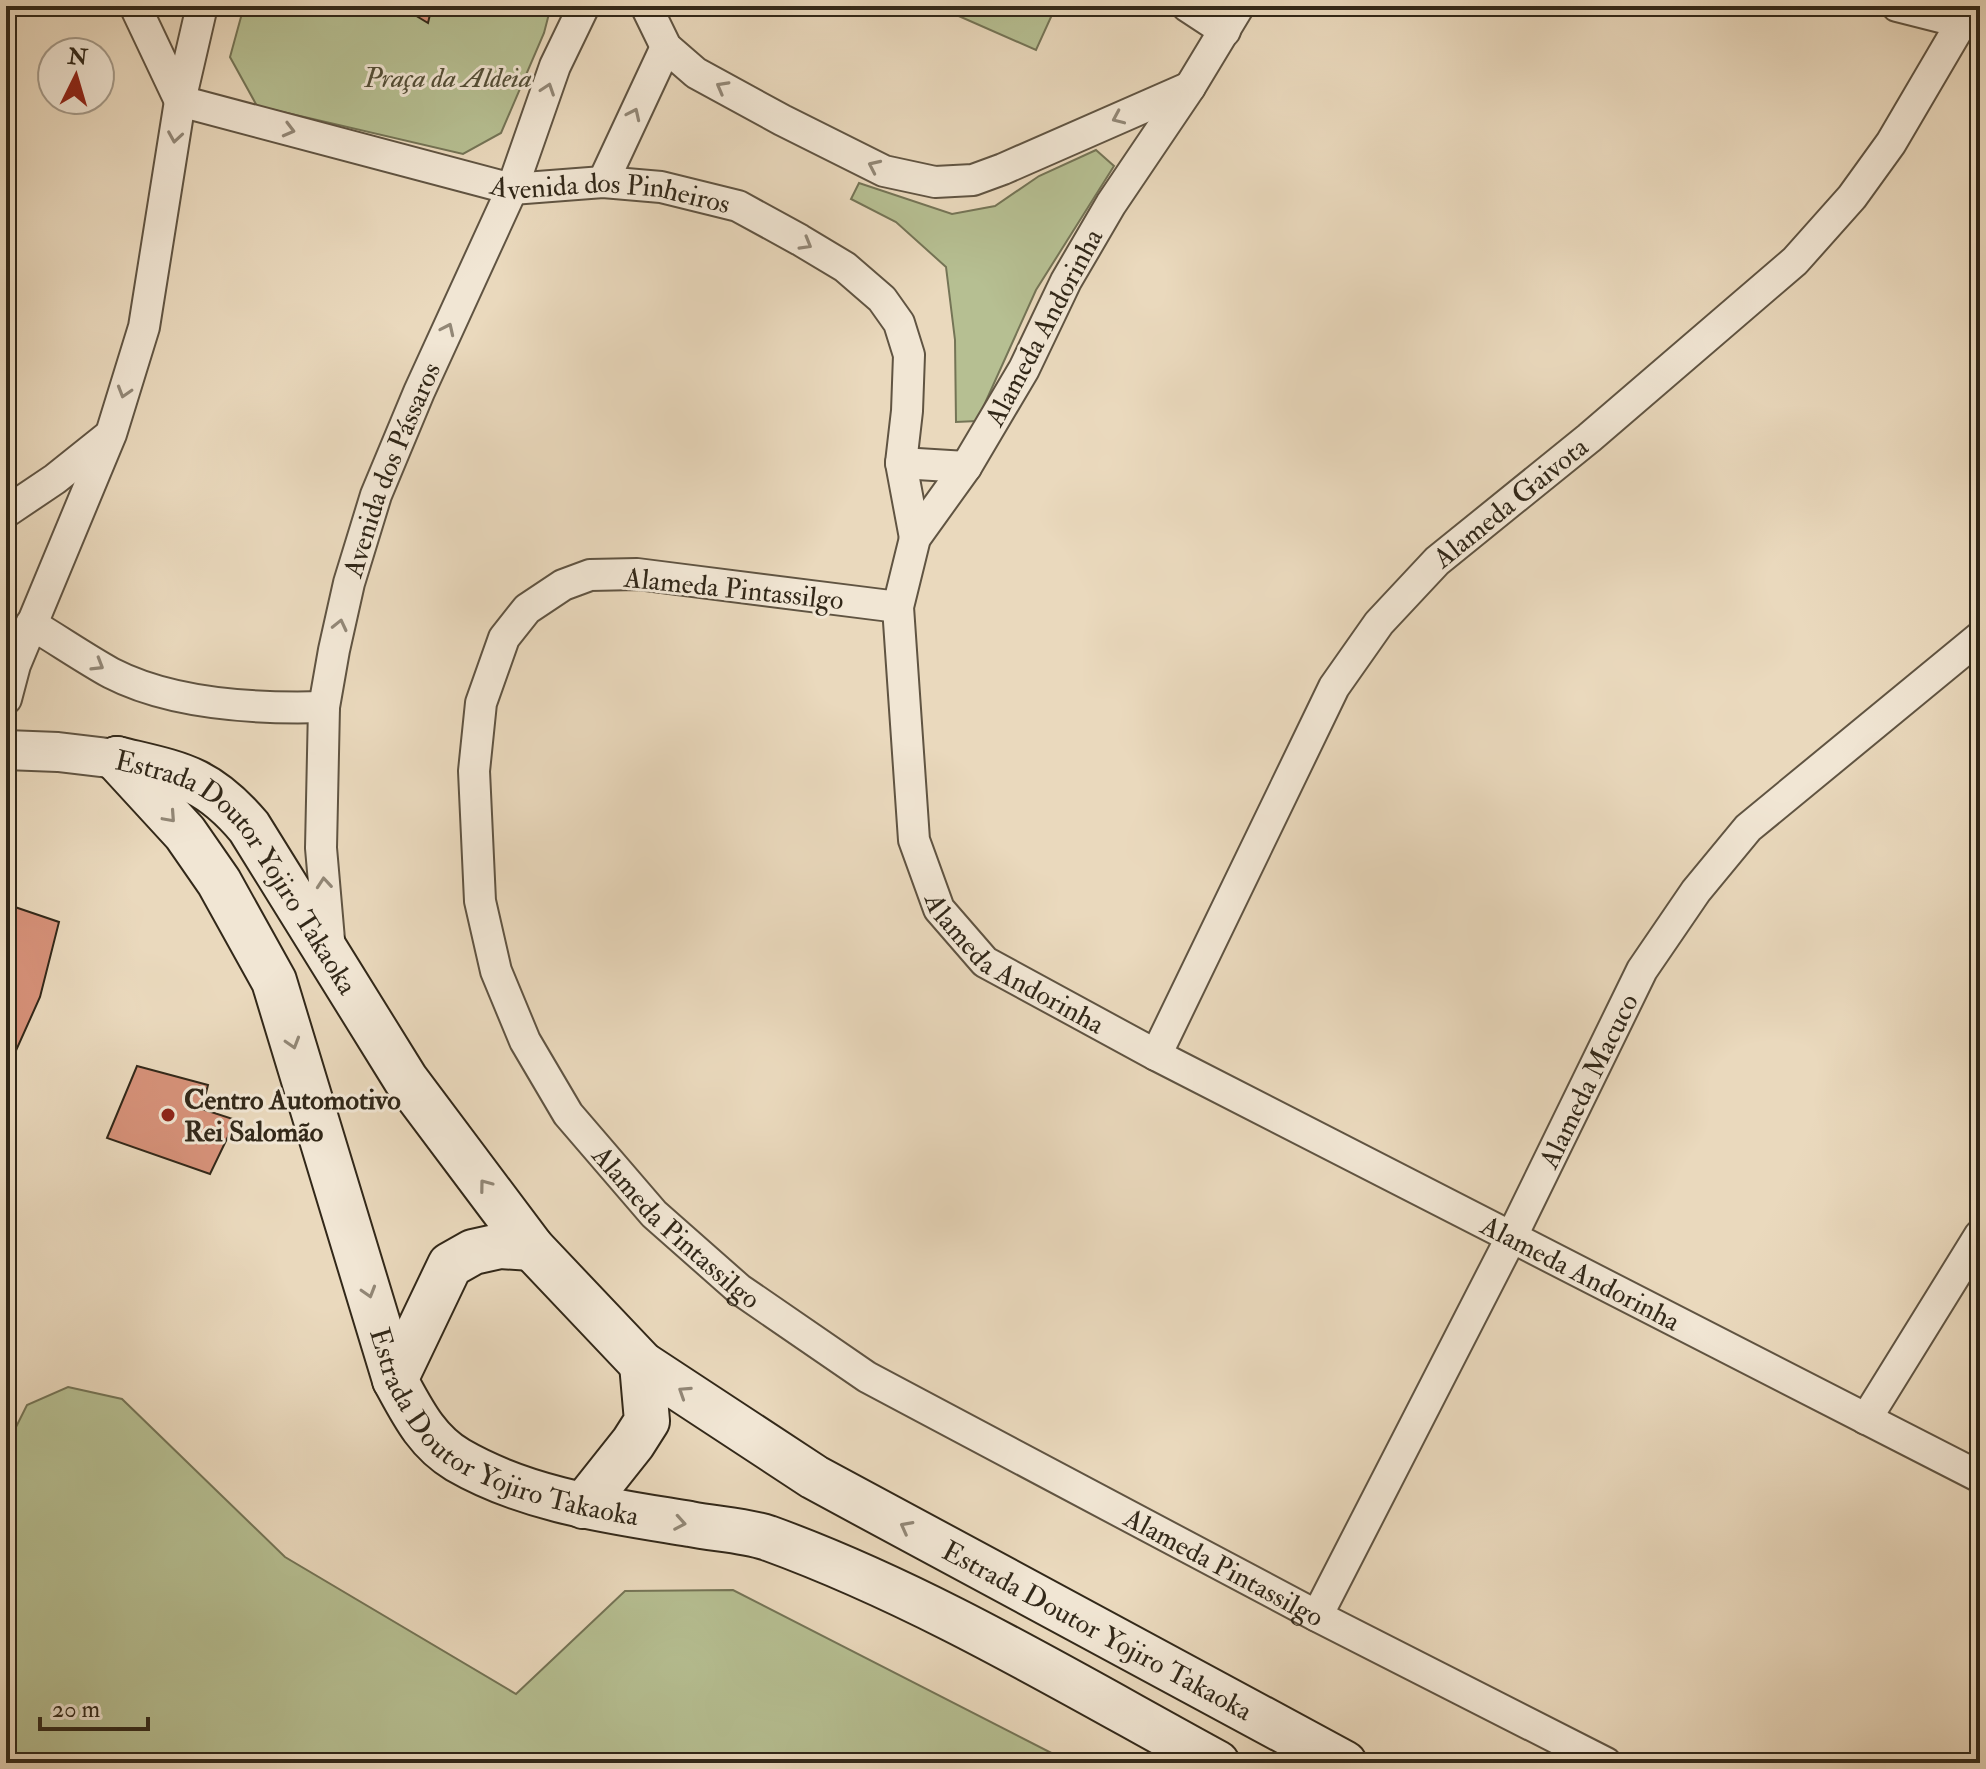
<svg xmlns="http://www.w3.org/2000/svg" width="1986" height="1769" viewBox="0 0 1986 1769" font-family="'IM FELL Double Pica',serif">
	<rect width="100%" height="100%" fill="#ead9bd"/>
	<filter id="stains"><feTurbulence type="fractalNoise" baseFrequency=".0025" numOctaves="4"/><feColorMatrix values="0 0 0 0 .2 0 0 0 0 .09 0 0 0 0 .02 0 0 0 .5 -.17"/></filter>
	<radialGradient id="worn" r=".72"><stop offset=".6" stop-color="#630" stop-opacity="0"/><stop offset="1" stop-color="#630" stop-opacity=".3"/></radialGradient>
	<g fill="#b6bf92" stroke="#747456" stroke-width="2">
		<polygon points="244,6 551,6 544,33 501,133 463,154 257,106 230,57"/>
		<polygon points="936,6 1056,6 1036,50"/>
		<polygon points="1096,150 1114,166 1036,290 977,421 956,422 955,340 946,267 896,222 851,199 859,183 952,214 995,206 1039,176"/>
		<polygon points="68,1387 122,1399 285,1557 516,1694 625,1591 733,1590 1071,1763 6,1763 6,1447 27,1405"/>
	</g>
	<g fill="#d7927a" stroke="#322819" stroke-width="2">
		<polygon points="400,6 432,6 428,23"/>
		<polygon points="6,904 59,922 40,997 14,1055 6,1052"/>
		<polygon points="137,1066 208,1085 202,1109 236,1120 210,1174 107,1138"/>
	</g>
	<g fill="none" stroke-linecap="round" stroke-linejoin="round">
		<defs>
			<g id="minor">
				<path id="s1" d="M 135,6 L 180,101 L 512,189 L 603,182 L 661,187 L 738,206 L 800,240 L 845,267 L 882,299 L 899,323 L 909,355 L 907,411 L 901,463 L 915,538"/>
				<polyline points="646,6 666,47 696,73 782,120 884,171 935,182 973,180 1003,169 1190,87"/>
				<polyline points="1187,6 1225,31"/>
				<path id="s2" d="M 1239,6 L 1190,87 L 1111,204 L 1066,281 L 1024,369 L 966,467 L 915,538 L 898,607 L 914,840 L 939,909 L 985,962 L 1156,1055 L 1980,1477"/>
				<polyline points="1897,6 1980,27"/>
				<polyline points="603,182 666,47"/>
				<polyline points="901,463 966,467"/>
				<polyline points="6,512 55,479 110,435"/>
				<path id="s3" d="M 898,607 L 637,574 L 590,575 L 563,585 L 527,609 L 504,638 L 481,703 L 474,771 L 480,901 L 496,971 L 525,1041 L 568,1114 L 654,1214 L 739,1289 L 867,1377 L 1317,1616 L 1606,1763"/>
				<path d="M 31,624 C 58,640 84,658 111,673 C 173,705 256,709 324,707"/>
				<polyline points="6,699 15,665 111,434 144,327 180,101 202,6"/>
				<path id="s4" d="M 330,951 L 321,848 L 324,707 L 334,650 L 349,583 L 376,495 L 419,392 L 512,189 L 555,66 L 584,6"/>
				<path id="s5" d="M 1156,1055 L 1334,687 L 1379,623 L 1437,561 L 1589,438 L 1795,261 L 1852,197 L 1891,143 L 1962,22"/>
				<polyline points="1866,1419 1980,1235"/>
				<path id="s6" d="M 1317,1616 L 1512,1236 L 1642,970 L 1696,891 L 1748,828 L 1980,637"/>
			</g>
			<polyline id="tertiary" points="6,750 58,752 117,759"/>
			<g id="secondary">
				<path id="s7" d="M 117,759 C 178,774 206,776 249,827 L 406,1080 L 532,1248 L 642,1364 L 814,1477 L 1344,1763"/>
				<path id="s8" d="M 117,759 L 185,833 L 219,882 L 274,981 L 395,1380 C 412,1411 426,1441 458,1460 C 529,1501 611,1511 690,1524 C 715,1529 744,1530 768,1538 C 925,1595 1070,1683 1217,1763"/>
				<polyline points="395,1380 450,1265 473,1252 500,1246 532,1248"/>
				<polyline points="583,1506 633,1443 647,1421 642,1364"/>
			</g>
		</defs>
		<use href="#minor" stroke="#605442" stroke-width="34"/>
		<use href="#tertiary" stroke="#605442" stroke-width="42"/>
		<use href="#secondary" stroke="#322819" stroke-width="48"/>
		<use href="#minor" stroke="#f1e6d4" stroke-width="30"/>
		<use href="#tertiary" stroke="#f1e6d4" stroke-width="38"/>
		<use href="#secondary" stroke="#f1e6d4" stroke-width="44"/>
	</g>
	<defs><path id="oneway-chevron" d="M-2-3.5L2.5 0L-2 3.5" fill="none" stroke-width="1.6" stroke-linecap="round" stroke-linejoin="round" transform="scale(2)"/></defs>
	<g stroke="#928776">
		<use href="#oneway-chevron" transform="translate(722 87) rotate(-151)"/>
		<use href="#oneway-chevron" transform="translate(548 89) rotate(-71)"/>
		<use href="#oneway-chevron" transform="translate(634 114) rotate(-65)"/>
		<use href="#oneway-chevron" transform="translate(1118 118) rotate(156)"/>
		<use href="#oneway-chevron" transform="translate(289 130) rotate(15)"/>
		<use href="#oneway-chevron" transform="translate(175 137) rotate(99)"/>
		<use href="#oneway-chevron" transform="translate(874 166) rotate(-155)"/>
		<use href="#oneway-chevron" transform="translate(806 244) rotate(30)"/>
		<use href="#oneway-chevron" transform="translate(448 329) rotate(-65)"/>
		<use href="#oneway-chevron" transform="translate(124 392) rotate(107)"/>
		<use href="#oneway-chevron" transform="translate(340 625) rotate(-77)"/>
		<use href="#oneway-chevron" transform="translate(98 665) rotate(31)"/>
		<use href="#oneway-chevron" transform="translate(170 817) rotate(48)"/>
		<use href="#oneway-chevron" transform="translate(324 883) rotate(-95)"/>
		<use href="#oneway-chevron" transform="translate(293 1043) rotate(73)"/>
		<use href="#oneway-chevron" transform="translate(485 1185) rotate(-127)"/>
		<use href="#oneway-chevron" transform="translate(369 1292) rotate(73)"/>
		<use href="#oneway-chevron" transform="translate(684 1392) rotate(-147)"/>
		<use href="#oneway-chevron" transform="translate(680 1523) rotate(10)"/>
		<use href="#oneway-chevron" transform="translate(906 1527) rotate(-152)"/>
	</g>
	<circle fill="#8f2418" stroke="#f1e6d4" stroke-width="3" cx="168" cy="1115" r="8"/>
	<g text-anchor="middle" stroke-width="6" stroke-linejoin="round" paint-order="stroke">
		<g font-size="28" font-style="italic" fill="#534e37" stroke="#f1e6d4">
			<text x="448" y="87">Praça da Aldeia</text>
		</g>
		<g font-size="28" fill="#322819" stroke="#f1e6d4">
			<text dy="10" stroke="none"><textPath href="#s1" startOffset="548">Avenida dos Pinheiros</textPath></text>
			<text transform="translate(1043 327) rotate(-62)" y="10">Alameda Andorinha</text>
			<text dy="10" stroke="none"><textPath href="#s4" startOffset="492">Avenida dos Pássaros</textPath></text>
			<text dy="10" stroke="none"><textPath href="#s5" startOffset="666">Alameda Gaivota</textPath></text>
			<text transform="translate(734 588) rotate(6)" y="10">Alameda Pintassilgo</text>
			<text dy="10" stroke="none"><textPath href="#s7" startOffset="172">Estrada Doutor Yojiro Takaoka</textPath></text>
			<text dy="10" stroke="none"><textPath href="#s2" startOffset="1096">Alameda Andorinha</textPath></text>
			<text dy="10" stroke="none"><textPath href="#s6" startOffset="600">Alameda Macuco</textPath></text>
			<text dy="10" stroke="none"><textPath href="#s3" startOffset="1076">Alameda Pintassilgo</textPath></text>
			<text dy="10" stroke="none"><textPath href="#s2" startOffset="1744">Alameda Andorinha</textPath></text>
			<text dy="10" stroke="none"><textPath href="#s8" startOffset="810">Estrada Doutor Yojiro Takaoka</textPath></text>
			<text dy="10" stroke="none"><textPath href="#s3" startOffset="1724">Alameda Pintassilgo</textPath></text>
			<text dy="10" stroke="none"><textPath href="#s7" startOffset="1348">Estrada Doutor Yojiro Takaoka</textPath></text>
		</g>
		<g font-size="28" font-weight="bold" fill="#322819" stroke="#f1e6d4" text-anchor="start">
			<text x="184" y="1109">Centro Automotivo<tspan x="184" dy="32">Rei Salomão</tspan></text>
		</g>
	</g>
	<rect width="1986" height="1769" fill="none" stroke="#ead9bd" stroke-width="32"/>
	<rect x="8" y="8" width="1970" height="1753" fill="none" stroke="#322819" stroke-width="4"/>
	<rect x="16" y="16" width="1954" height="1737" fill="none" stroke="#322819" stroke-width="2"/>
	<g transform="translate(76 76) rotate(5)"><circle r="38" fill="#f1e6d4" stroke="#a59a89" stroke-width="2"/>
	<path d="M0-6L14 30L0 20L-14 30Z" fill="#8f2418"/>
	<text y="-12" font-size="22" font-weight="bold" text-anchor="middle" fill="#322819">N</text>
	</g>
	<path d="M40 1717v12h108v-12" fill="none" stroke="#322819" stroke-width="4"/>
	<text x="52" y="1717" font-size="24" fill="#322819" stroke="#f1e6d4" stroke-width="6" paint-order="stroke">20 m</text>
	<rect width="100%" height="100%" filter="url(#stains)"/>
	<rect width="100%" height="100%" fill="url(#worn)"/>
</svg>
